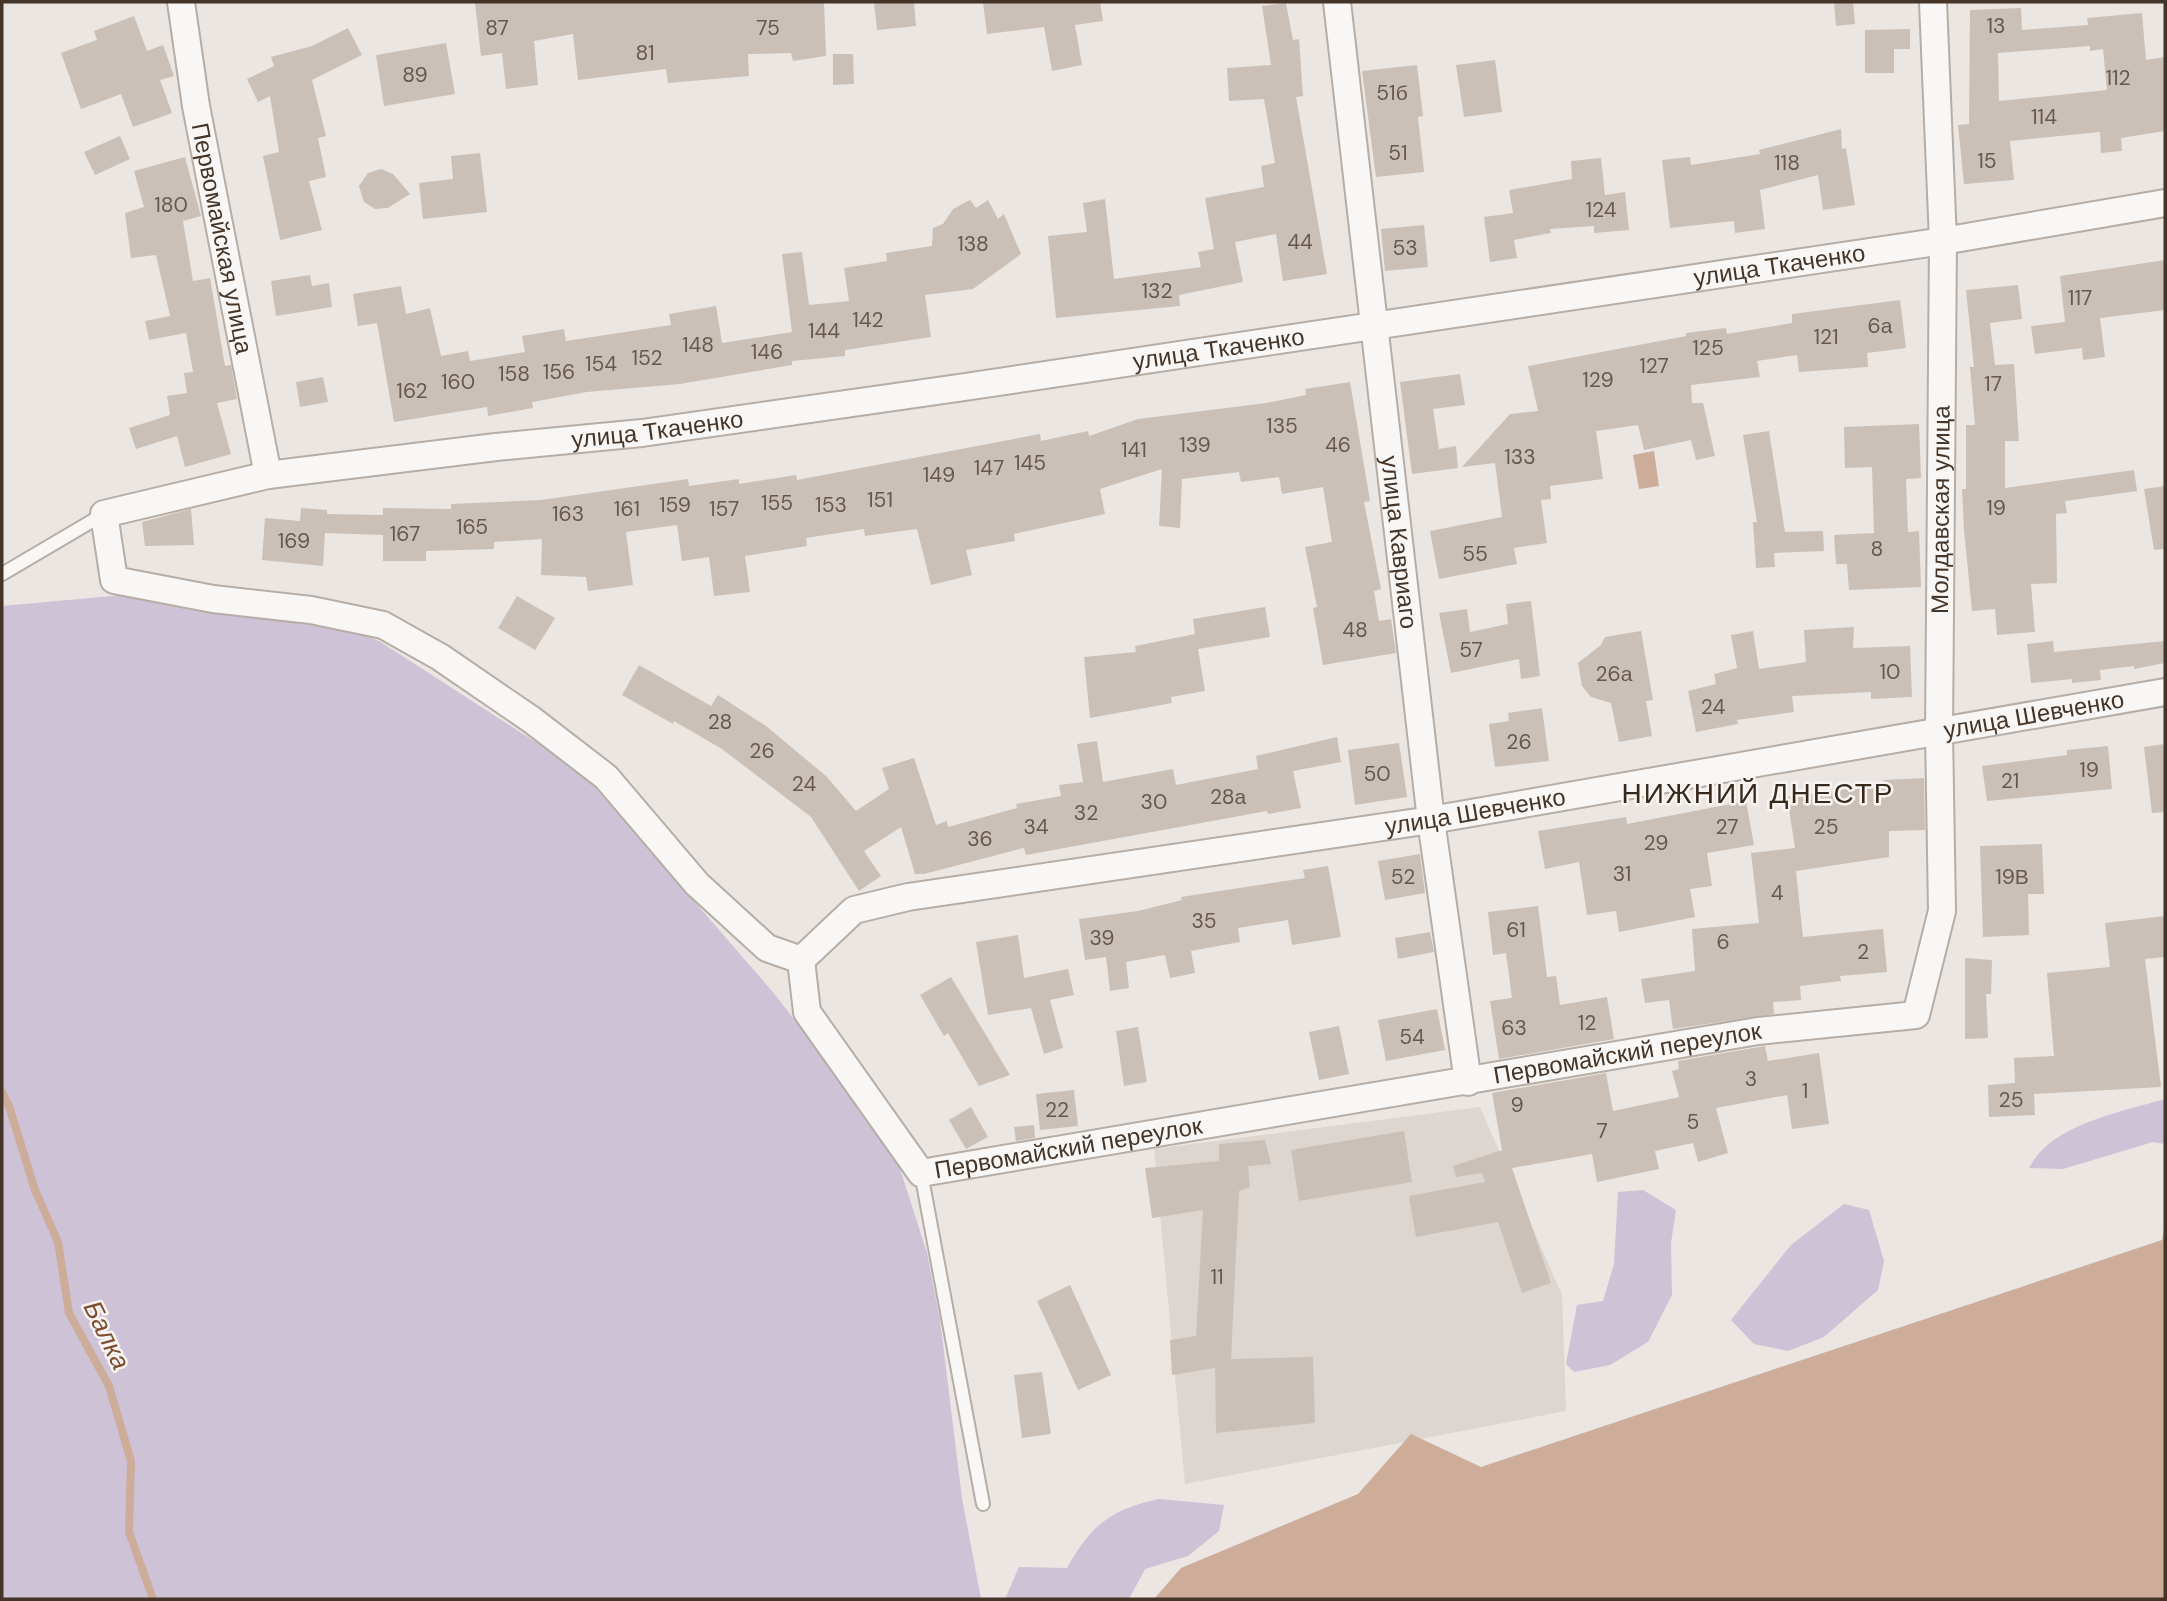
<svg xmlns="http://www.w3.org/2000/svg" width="2167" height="1601" viewBox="0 0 2167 1601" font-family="'DM Sans',sans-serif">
	<rect width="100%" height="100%" fill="#ebe6e2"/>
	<polygon fill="#ddd5cf" points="1480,1107 1562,1295 1566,1411 1185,1484 1154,1149"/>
	<g fill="#cdc2d6">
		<polygon points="123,595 345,627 379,641 582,772 772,991 892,1144 927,1253 940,1320 962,1498 981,1599 2,1599 2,606"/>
		<path d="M 2165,1099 L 2165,1144 L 2153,1142 L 2063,1169 L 2029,1168 C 2051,1124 2121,1112 2165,1099 Z"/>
		<polygon points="1643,1190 1676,1210 1671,1243 1672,1295 1648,1342 1610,1365 1574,1372 1566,1364 1577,1305 1603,1301 1614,1264 1618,1192"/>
		<polygon points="1844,1204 1869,1210 1884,1261 1878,1290 1824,1337 1788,1351 1754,1344 1731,1320 1791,1245"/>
		<path d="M 1159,1499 L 1224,1505 L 1219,1531 L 1188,1556 L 1145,1569 L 1129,1599 L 1005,1599 L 1019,1567 L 1067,1568 C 1090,1526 1111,1509 1159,1499 Z"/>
	</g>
	<g fill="#ceac9a">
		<polygon points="1654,451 1659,486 1639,489 1633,455"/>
		<polygon points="2165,1223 2165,1599 1154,1599 1181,1568 1358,1494 1411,1434 1481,1467 2162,1240"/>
	</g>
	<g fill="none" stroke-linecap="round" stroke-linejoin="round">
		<polyline stroke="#ceac9a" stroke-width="8" points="2,1092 9,1106 35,1190 58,1242 69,1313 109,1386 131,1461 129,1532 153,1599"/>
	</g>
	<g fill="#cac0b8" fill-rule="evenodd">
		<polygon points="487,2 824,2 826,56 793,61 791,53 748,54 749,76 668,83 666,69 578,80 573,34 534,41 538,85 506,89 502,53 481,56 475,3"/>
		<polygon points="874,2 914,2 916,26 877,30"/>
		<polygon points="983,2 1100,2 1103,21 1075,25 1082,65 1052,71 1044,27 987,34"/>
		<polygon points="1834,2 1853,2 1855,24 1836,26"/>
		<polygon points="1286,3 1293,40 1299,39 1303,96 1296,97 1327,274 1283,281 1276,234 1235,242 1243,282 1179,295 1180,306 1056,318 1048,236 1087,232 1083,203 1105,199 1114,279 1201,267 1198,252 1214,249 1205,198 1264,187 1261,166 1275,163 1264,99 1229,101 1227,68 1271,65 1262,6"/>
		<path d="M 2021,8 L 2022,30 L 2088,25 L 2087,18 L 2142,13 L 2146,60 L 2165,57 L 2165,131 L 2121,138 L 2122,151 L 2101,153 L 2100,132 L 2010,141 L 2014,180 L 1964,184 L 1958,125 L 1969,124 L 1970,10 ZM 2090,46 L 2090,51 L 2103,49 L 2107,90 L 1999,101 L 1998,53 Z"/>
		<polygon points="134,16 147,51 163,45 174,76 160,80 172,113 133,127 121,94 81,109 61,53 97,40 94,31"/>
		<polygon points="348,28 362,55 312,80 326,136 318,138 326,177 309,181 322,230 280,240 263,156 279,152 270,96 258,102 247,79 274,66 271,57 312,46"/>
		<polygon points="1910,29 1910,49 1894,49 1894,73 1865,73 1865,30"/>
		<polygon points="446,43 455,94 384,106 376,55"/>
		<polygon points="833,54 853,54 854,84 833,85"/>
		<polygon points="1495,60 1502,112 1464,117 1456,65"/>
		<polygon points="1417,65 1423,116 1418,117 1424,172 1376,177 1362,71"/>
		<polygon points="1841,129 1842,149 1846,148 1855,205 1823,210 1818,175 1760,190 1765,229 1735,233 1734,221 1670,228 1662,160 1690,157 1691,165 1760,154 1759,150"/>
		<polygon points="120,136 130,159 95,175 84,152"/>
		<polygon points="480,153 487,212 423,219 419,183 453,179 451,156"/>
		<polygon points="185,157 201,216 183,221 193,281 210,278 225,366 231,365 237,399 217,403 231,454 185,467 177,436 136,449 129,428 170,415 167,396 187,393 184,373 193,372 186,333 149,340 145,321 170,316 156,255 131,258 125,213 144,207 134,171"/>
		<polygon points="1601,158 1605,195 1625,192 1629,230 1594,233 1594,226 1550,229 1551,233 1514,240 1517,258 1490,262 1484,217 1513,213 1509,190 1572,179 1571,161"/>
		<polygon points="381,169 393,174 410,194 388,208 375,209 364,202 359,186 368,173"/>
		<polygon points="970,200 976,208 988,200 998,219 1004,214 1021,254 973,289 925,295 931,337 845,350 845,356 792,361 792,365 680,384 587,392 532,402 533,408 488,416 487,407 394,422 377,323 358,326 353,294 401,286 406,314 430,308 441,356 468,351 470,361 525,352 522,336 564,329 566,341 671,325 669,314 716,306 722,343 792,332 782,254 802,252 809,305 849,301 844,268 887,261 886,253 932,246 933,228 943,224 953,209"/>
		<polygon points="1424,225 1428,267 1385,271 1381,229"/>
		<polygon points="2165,260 2165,310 2100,318 2105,357 2083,360 2082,348 2035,354 2031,326 2065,322 2060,276"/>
		<polygon points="310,275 312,286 329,283 332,307 276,316 271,281"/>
		<polygon points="2018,285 2022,319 1990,323 1995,365 2014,364 2019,441 2005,441 2005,488 2134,470 2137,491 2065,501 2067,513 2056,514 2057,583 2031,584 2035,632 1997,635 1995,609 1972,611 1964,530 1962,489 1966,489 1966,425 1975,425 1970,367 1974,367 1966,290"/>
		<polygon points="1900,300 1906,348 1867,353 1868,367 1799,372 1797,355 1757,361 1760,377 1691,385 1692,403 1703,403 1715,456 1696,460 1691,440 1644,450 1638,425 1596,431 1603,479 1550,486 1551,499 1541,500 1547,543 1514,548 1517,564 1439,579 1430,531 1502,517 1495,463 1462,467 1510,414 1538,411 1528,366 1686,336 1686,333 1726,328 1727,334 1792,323 1792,314"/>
		<polygon points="1460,374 1465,405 1433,409 1439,449 1456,446 1458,468 1412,474 1400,382"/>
		<polygon points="323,377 328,402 300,407 296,382"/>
		<polygon points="1350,382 1370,501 1364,502 1381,589 1374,591 1379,621 1391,619 1396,653 1323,665 1313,608 1317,607 1305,547 1332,542 1323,487 1282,494 1279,477 1241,482 1239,472 1182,479 1180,528 1159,526 1162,469 1100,489 1105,514 1014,534 1015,541 966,550 972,575 931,585 917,529 865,536 864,529 806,538 807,546 745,556 750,592 714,596 709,557 682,561 677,525 626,532 633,585 588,591 586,577 541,575 542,539 494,542 494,549 426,551 426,561 383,561 383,535 325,533 323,566 262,560 265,518 300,521 301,508 327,510 327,514 383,515 383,508 451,509 451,504 541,500 688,479 689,486 739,479 739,484 796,475 797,480 1040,434 1041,441 1088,431 1089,436 1138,419 1266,403 1306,395 1305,389"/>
		<polygon points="1919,424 1921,478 1906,479 1908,532 1919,531 1921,587 1849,590 1847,564 1836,564 1834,535 1874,533 1872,467 1845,468 1844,427"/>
		<polygon points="1769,431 1785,532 1823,531 1824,551 1774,553 1775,567 1756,568 1753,522 1757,522 1743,435"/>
		<polygon points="2165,486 2165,549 2154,550 2144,489"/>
		<polygon points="191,509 194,545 145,546 142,522"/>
		<polygon points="517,596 555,618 535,650 498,628"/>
		<polygon points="1531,601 1540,676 1521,679 1519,659 1451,673 1439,613 1467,609 1470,632 1508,624 1506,604"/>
		<polygon points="1265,607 1270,637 1198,649 1205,691 1171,697 1172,703 1090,718 1084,657 1136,652 1135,646 1195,634 1193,619"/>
		<polygon points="1854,627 1853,648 1910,646 1912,697 1871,699 1871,692 1792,696 1794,712 1737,720 1738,724 1696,732 1688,691 1716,684 1714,674 1737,668 1731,635 1753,631 1759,669 1806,662 1804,630"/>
		<polygon points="1641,631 1653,700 1646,701 1652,736 1619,742 1611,703 1591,697 1582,686 1578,663 1601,645 1605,637"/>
		<polygon points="2053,641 2054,652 2165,641 2165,663 2134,669 2134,666 2100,670 2101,680 2072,683 2072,679 2031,683 2027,644"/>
		<polygon points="639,665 711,706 718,695 766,726 827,777 856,811 889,789 882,768 914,758 936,825 947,821 948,827 1017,808 1016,804 1061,796 1059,785 1083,782 1077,744 1097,741 1103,782 1173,769 1176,785 1258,769 1256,756 1337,737 1341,762 1293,771 1301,808 1268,814 1267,811 1026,855 1024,848 924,874 915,874 901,827 864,851 881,876 859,891 811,817 722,749 674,721 673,724 622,695"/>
		<polygon points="1542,708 1549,761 1495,767 1489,724 1509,721 1508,713"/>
		<polygon points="1399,743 1407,797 1355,805 1348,750"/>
		<polygon points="2165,744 2165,812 2152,813 2144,747"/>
		<polygon points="2108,746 2112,789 1987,801 1982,766 2067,755 2067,750"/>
		<polygon points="1924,778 1925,830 1889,831 1889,857 1796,871 1803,937 1883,929 1887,972 1840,976 1841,981 1800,986 1801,1000 1773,1002 1774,1014 1673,1029 1669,1000 1645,1003 1641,979 1695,971 1692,929 1759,923 1751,853 1795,848 1787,797 1883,784 1883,780"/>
		<polygon points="1746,801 1754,845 1707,853 1712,886 1690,889 1695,917 1619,932 1616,911 1587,915 1579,862 1545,869 1538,831 1626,817 1627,824"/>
		<polygon points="2042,844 2044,894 2028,894 2029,935 1983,937 1980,846"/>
		<polygon points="1420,854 1425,893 1385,900 1378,861"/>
		<polygon points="1328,866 1341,937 1292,945 1288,920 1238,928 1240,942 1191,951 1195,973 1170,978 1165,955 1126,962 1129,988 1110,991 1106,957 1085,960 1079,919 1138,911 1182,900 1181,897 1305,878 1303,870"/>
		<polygon points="1538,906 1547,977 1556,976 1560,1005 1607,997 1614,1039 1499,1059 1490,1001 1512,998 1506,953 1493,955 1488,912"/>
		<polygon points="2165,916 2165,957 2145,959 2161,1087 2034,1094 2035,1115 1989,1117 1988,1085 2015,1083 2014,1058 2054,1056 2047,973 2110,967 2105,923"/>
		<polygon points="1430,932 1434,952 1398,959 1395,938"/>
		<polygon points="1018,935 1024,978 1068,969 1074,995 1050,1000 1063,1048 1044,1054 1031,1008 988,1015 976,942"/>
		<polygon points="1965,958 1992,960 1991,994 1986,994 1988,1038 1965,1039"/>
		<polygon points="951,977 1010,1075 979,1086 948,1033 944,1036 920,995"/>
		<polygon points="1437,1009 1445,1050 1386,1061 1378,1020"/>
		<polygon points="1339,1026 1349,1074 1319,1080 1309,1032"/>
		<polygon points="1138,1027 1147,1082 1124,1086 1116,1031"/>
		<polygon points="1765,1046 1768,1061 1819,1053 1829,1124 1792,1129 1787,1095 1716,1108 1728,1153 1698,1162 1693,1143 1655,1151 1659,1169 1597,1182 1592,1154 1512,1168 1551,1283 1522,1293 1498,1222 1416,1237 1409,1196 1485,1182 1482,1173 1456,1177 1453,1166 1502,1150 1492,1093 1606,1073 1613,1111 1679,1097 1672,1071 1679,1069 1678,1061"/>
		<polygon points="1074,1090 1078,1126 1040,1130 1036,1094"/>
		<polygon points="971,1107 988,1137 966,1149 949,1120"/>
		<polygon points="1034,1125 1035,1138 1016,1141 1014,1127"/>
		<polygon points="1404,1131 1412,1182 1299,1201 1291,1150"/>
		<polygon points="1265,1140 1271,1164 1248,1166 1250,1187 1239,1191 1231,1359 1313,1357 1315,1423 1216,1433 1215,1368 1172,1375 1170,1340 1196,1336 1203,1210 1152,1218 1145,1168 1219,1161 1219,1144"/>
		<polygon points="1070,1285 1111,1375 1078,1390 1037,1301"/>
		<polygon points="1042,1372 1051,1434 1022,1438 1014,1375"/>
	</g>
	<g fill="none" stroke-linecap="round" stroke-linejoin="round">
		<defs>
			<g id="lane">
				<polyline points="2,574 104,514"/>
				<polyline points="921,1173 983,1504"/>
			</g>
			<g id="street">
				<path id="s1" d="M 181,2 L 196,106 L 268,475"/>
				<path id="s2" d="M 1337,2 L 1431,820 L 1468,1082"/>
				<path id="s3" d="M 801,960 L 767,948 L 697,884 L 606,777 L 532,720 L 440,657 L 383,625 L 311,610 L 213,599 L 114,580 L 104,514 L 268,475 L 496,447 L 642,433 L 958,388 L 1943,241 L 2165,203"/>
				<path id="s4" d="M 801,960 L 807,1012 L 921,1173 L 1758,1031 L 1916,1015 L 1942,911 L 1939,732 L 1943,241 L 1933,2"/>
				<path id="s5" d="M 801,960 L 854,910 L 908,897 L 1431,820 L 2165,692"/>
			</g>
		</defs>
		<use href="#lane" stroke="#b6ada6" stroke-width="16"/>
		<use href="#street" stroke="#b6ada6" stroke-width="30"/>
		<use href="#lane" stroke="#f9f7f5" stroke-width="12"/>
		<use href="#street" stroke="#f9f7f5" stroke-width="26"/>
	</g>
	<g text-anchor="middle" stroke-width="5" stroke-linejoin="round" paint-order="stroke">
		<g font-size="21" fill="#66584c">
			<text x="1996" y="33">13</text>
			<text x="497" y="35">87</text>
			<text x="768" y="35">75</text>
			<text x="645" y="60">81</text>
			<text x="415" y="82">89</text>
			<text x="2118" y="85">112</text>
			<text x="1392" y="100">51б</text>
			<text x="2044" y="124">114</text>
			<text x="1398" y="160">51</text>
			<text x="1987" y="168">15</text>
			<text x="1787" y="170">118</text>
			<text x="171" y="212">180</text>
			<text x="1601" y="217">124</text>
			<text x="1300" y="249">44</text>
			<text x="973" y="251">138</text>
			<text x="1405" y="255">53</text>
			<text x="1157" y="298">132</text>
			<text x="2080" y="305">117</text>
			<text x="868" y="327">142</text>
			<text x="1880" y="333">6а</text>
			<text x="824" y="338">144</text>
			<text x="1826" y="344">121</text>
			<text x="698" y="352">148</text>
			<text x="1708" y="355">125</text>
			<text x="767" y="359">146</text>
			<text x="647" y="365">152</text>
			<text x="601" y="371">154</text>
			<text x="1654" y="373">127</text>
			<text x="559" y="379">156</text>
			<text x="514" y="381">158</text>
			<text x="1598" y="387">129</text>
			<text x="458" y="389">160</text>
			<text x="1993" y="391">17</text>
			<text x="412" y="398">162</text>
			<text x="1282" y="433">135</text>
			<text x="1195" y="452">139</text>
			<text x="1338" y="452">46</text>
			<text x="1134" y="457">141</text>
			<text x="1520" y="464">133</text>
			<text x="1030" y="470">145</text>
			<text x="989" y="475">147</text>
			<text x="939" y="482">149</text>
			<text x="880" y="507">151</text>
			<text x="777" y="510">155</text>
			<text x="675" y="512">159</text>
			<text x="831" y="512">153</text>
			<text x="1996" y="515">19</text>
			<text x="627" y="516">161</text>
			<text x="724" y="516">157</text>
			<text x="568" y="521">163</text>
			<text x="472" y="534">165</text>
			<text x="405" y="541">167</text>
			<text x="294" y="548">169</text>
			<text x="1877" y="556">8</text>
			<text x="1475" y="561">55</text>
			<text x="1355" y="637">48</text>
			<text x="1471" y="657">57</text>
			<text x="1890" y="679">10</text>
			<text x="1614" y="681">26а</text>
			<text x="1713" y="714">24</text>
			<text x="720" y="729">28</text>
			<text x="1519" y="749">26</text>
			<text x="762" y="758">26</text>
			<text x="2089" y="777">19</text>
			<text x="1377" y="781">50</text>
			<text x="2010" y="788">21</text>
			<text x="804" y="791">24</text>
			<text x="1228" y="804">28а</text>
			<text x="1154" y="809">30</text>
			<text x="1086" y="820">32</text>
			<text x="1036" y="834">34</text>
			<text x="1727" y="834">27</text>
			<text x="1826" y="834">25</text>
			<text x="980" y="846">36</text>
			<text x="1656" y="850">29</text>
			<text x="1622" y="881">31</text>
			<text x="1403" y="884">52</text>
			<text x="2012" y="884">19В</text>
			<text x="1777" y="900">4</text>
			<text x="1204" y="928">35</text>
			<text x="1516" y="937">61</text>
			<text x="1102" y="945">39</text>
			<text x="1723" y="949">6</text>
			<text x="1863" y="959">2</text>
			<text x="1587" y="1030">12</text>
			<text x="1514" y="1035">63</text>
			<text x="1412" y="1044">54</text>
			<text x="1751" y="1086">3</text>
			<text x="1805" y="1098">1</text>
			<text x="2011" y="1107">25</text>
			<text x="1517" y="1112">9</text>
			<text x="1057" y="1117">22</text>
			<text x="1693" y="1129">5</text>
			<text x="1602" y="1138">7</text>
			<text x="1217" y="1284">11</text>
		</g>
		<g font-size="24" fill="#453528" stroke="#f8f4f2">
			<text dy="8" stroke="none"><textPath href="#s1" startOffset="240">Первомайская улица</textPath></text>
			<text dy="8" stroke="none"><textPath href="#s3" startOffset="2576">улица Ткаченко</textPath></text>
			<text dy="8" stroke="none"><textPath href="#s3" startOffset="2009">улица Ткаченко</textPath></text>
			<text dy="8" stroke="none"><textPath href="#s3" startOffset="1442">улица Ткаченко</textPath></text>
			<text dy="8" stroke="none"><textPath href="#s4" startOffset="1766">Молдавская улица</textPath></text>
			<text dy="8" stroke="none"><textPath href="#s2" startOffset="544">улица Кавриаго</textPath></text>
			<text dy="8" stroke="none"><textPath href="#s5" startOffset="1269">улица Шевченко</textPath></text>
			<text dy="8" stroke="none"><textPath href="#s5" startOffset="702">улица Шевченко</textPath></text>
			<text dy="8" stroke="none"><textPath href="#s4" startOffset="966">Первомайский переулок</textPath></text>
			<text dy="8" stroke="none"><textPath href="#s4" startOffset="399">Первомайский переулок</textPath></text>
		</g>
		<g font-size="26" font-style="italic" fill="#7c4c2f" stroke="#f8f4f2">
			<text transform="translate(107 1335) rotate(64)" y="9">Балка</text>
		</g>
		<g font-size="28" letter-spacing="2" fill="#36281a" stroke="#f8f4f2">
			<text x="1758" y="803">НИЖНИЙ ДНЕСТР</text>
		</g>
	</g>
	<rect width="2167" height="1601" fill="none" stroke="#453528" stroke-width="7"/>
</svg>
